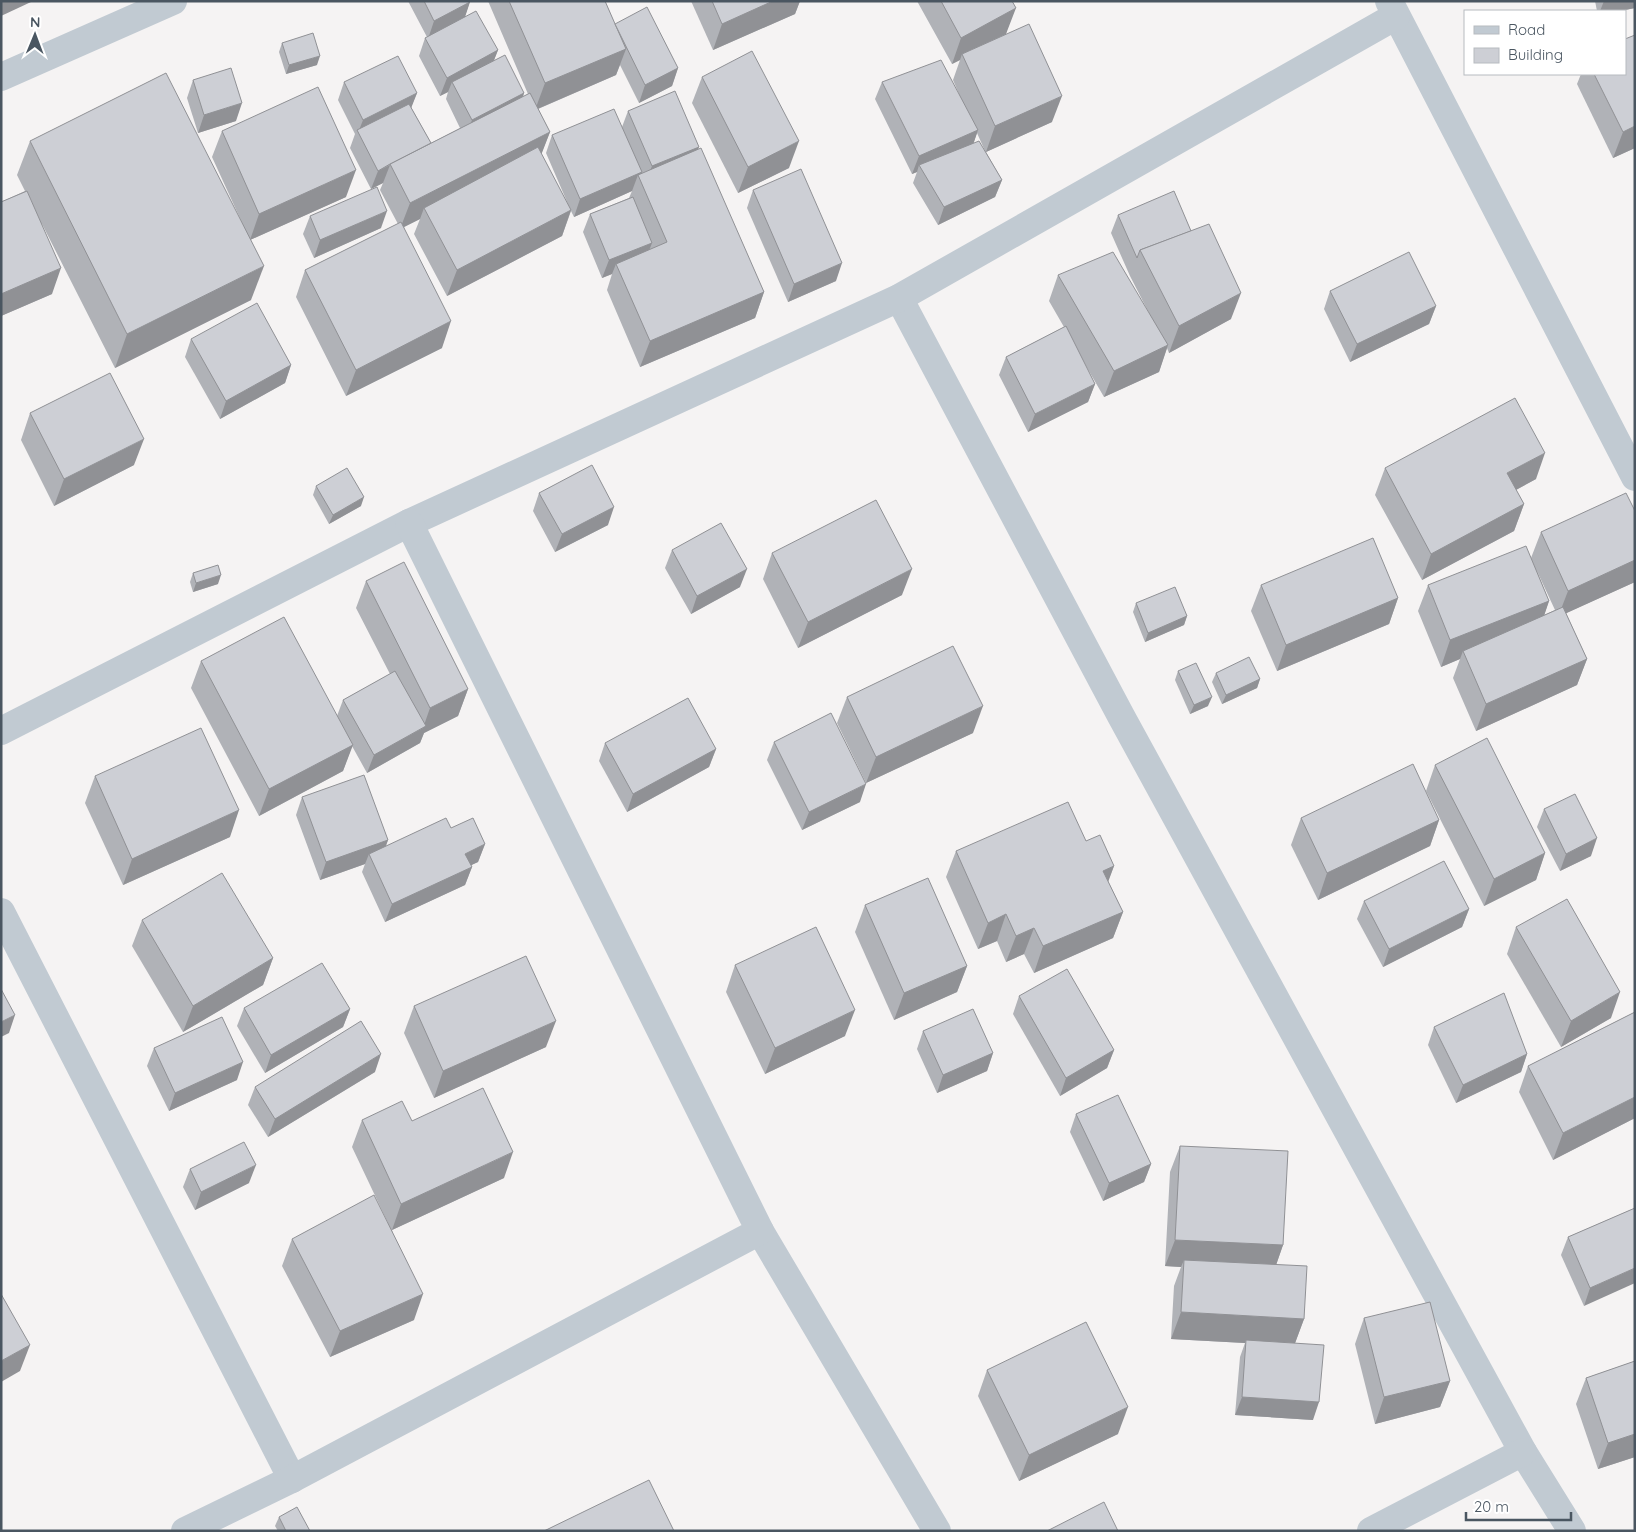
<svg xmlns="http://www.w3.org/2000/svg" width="1636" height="1532" viewBox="0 0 1636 1532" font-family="Quicksand,sans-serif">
	<rect width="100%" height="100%" fill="#f5f3f3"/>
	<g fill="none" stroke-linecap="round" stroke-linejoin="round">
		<g stroke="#c1cad2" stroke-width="28">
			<polyline points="1389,1 1635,477"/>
			<polyline points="899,298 1121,716 1523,1452 1572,1531"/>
			<polyline points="1,731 409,523 899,298 1396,16"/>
			<polyline points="1,912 292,1479"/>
			<polyline points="760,1231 937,1531"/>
			<polyline points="185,1531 292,1479 760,1231 409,523"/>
			<polyline points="1371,1531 1523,1452"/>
		</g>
		<polyline stroke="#c1cad2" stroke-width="28" points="1,77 173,1"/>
	</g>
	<g fill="#b0b2b7" fill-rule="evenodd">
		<polygon points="408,1 470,1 465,16 498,50 494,60 524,93 523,97 528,94 488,1 605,1 615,24 678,68 672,86 639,103 620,65 616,75 538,109 550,132 541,154 568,204 546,153 552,135 622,127 628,111 698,149 764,292 755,318 640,367 607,290 612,274 602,278 583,232 590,214 629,198 632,191 574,217 571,211 562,236 447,296 414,234 420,219 404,227 442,348 346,396 296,297 305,270 398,224 380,190 383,183 371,189 350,148 355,134 338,100 344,82 417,93 411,107 431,143 460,128 446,99 448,92 440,96 419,56 425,38 427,37"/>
		<polygon points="691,1 800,1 795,14 713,50"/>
		<path d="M 917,1 L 1012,1 L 1006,34 L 1052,122 L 986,152 L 1002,180 L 995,197 L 938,225 L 913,183 L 917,172 L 912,174 L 875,99 L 882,82 L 959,94 L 953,80 L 960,60 L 952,64 ZM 977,133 L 985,151 L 973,144 Z"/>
		<polygon points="1595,1 1635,1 1635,8 1620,11 1597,11"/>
		<polygon points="282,43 317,65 286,74 279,52"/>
		<polygon points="1581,74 1625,74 1635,148 1613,158 1577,84"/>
		<polygon points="702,77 789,168 738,193 692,103"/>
		<polygon points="193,80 236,121 198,133 187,98"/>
		<polygon points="222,131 346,197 250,240 251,300 115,368 42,224 52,294 1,316 1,202 25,191 17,175 30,141 244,227 212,157"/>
		<polygon points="753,190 836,281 788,302 747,208"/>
		<polygon points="1118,215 1191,231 1231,319 1169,353 1167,348 1159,372 1104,397 1079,354 1095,384 1088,402 1028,432 999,375 1006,357 1064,327 1049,301 1058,275 1150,315 1130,276 1111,233"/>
		<polygon points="310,216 381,228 314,258 303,234"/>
		<polygon points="1330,291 1436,306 1429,324 1350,362 1324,309"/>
		<polygon points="191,339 291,365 285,383 220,419 185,357"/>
		<polygon points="30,413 134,465 54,506 21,440"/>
		<polygon points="1385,468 1536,479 1516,490 1524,504 1514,531 1422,580 1375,495"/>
		<polygon points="316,486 361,506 329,524 313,495"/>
		<polygon points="539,493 608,525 555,552 533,511"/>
		<path d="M 1635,511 L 1635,582 L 1566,613 L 1587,659 L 1577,685 L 1476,731 L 1453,678 L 1460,659 L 1441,667 L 1418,611 L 1428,585 L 1531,558 L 1541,532 ZM 1536,569 L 1555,610 L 1544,615 L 1549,601 Z"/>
		<polygon points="672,550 740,587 691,614 665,568"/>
		<polygon points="772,553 902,595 798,648 763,579"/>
		<polygon points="193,573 218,584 193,592 190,582"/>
		<polygon points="366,581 468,689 458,716 424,733 420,743 367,773 352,746 343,771 259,816 191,688 201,661 337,716 343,700 390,674 356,608"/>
		<polygon points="1261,585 1398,598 1389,624 1277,671 1251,611"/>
		<polygon points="1136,603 1187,616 1184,625 1145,642 1133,612"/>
		<polygon points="1178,671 1208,706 1190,714 1175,680"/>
		<polygon points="1216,673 1260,679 1257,688 1222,704 1212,682"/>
		<polygon points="847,697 973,733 866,783 837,723"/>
		<polygon points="774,742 860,802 802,830 767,760"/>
		<polygon points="605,743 716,749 709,767 627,812 599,761"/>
		<polygon points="1435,765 1545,853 1536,880 1484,906 1426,791"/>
		<polygon points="95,776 230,837 123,885 85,803"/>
		<polygon points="302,797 388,840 386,846 451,828 485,844 478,862 471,865 472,867 465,885 385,922 362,872 365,864 320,880 296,815"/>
		<polygon points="1544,809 1591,856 1560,871 1537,827"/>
		<polygon points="1301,818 1439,820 1430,846 1318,900 1291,845"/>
		<polygon points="1086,841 1114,866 1108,881 1123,912 1113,938 1034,973 1024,954 1006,962 997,941 978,949 946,877 956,851"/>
		<polygon points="1364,901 1469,909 1462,927 1383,967 1357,919"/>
		<polygon points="865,905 967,966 957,992 894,1020 855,932"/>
		<polygon points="142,920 273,958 263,985 183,1032 132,946"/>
		<polygon points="1516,927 1611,1018 1561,1047 1507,954"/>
		<polygon points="735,965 845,1036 765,1074 726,992"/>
		<polygon points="1019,996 1114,1050 1107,1068 1060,1096 1013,1014"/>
		<polygon points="414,1006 546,1047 434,1098 404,1033"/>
		<polygon points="244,1008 350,1009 343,1027 265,1073 237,1026"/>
		<polygon points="1635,1012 1635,1118 1553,1160 1519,1092 1528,1066"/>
		<polygon points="1434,1027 1527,1054 1521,1072 1456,1103 1428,1045"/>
		<polygon points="923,1031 993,1053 987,1071 937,1093 917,1049"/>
		<polygon points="154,1048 237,1080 169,1111 147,1066"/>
		<polygon points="375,1072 268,1137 248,1105 255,1087"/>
		<polygon points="1076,1114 1151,1164 1144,1182 1103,1201 1070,1132"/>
		<polygon points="362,1120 412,1121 504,1178 392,1230 414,1320 330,1357 282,1266 292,1239 388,1223 352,1147"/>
		<polygon points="1180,1146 1283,1245 1276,1265 1304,1319 1295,1343 1313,1420 1235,1415 1240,1357 1245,1343 1171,1339 1174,1286 1181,1267 1165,1266 1170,1172"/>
		<polygon points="190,1169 249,1183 195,1210 183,1187"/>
		<polygon points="1635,1208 1584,1306 1561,1255 1568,1237"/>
		<polygon points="1364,1318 1450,1381 1440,1407 1375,1424 1355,1344"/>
		<polygon points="1635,1361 1635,1457 1598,1469 1576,1404 1586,1378"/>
		<polygon points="987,1370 1118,1434 1019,1481 978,1396"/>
		<polygon points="279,1517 310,1531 278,1531 275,1526"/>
	</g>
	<g fill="#909195">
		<polygon points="1,1 32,1 31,2 1,16"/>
		<polygon points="773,1 800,1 795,14 713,50 722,24"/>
		<polygon points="1604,1 1635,1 1635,8 1620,11 1600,11"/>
		<polygon points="470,2 464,20 428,39 434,21"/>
		<polygon points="1016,8 1006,34 962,54 960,60 952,64 961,38"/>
		<polygon points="626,49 616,75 535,110 545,83"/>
		<polygon points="498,50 491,68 452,82 448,92 440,96 447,78"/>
		<polygon points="320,56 317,65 286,74 289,65"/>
		<polygon points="678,68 672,86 639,103 645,85"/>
		<polygon points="417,93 410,111 358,133 363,120"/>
		<polygon points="524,93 518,111 465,138 472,120"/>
		<polygon points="1062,96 1052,122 986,152 995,126"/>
		<polygon points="242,103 236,121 198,133 204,115"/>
		<polygon points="1635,126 1635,148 1613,158 1623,132"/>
		<polygon points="978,130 972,148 919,165 917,172 912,174 919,156"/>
		<polygon points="550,132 540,158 424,208 420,219 400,229 410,203"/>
		<polygon points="799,141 789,168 738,193 748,167"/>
		<polygon points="699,147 693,165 645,184 652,166"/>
		<polygon points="390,165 383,183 371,189 378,171"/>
		<polygon points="356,170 346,197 250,240 259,214"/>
		<polygon points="642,172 640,179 638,175 632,191 574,217 580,199"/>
		<polygon points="1002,180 995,197 938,225 944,207"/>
		<polygon points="571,210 562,236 447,296 457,270"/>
		<polygon points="387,211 381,228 314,258 320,240"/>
		<polygon points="652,243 645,261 616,264 612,274 602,278 609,260"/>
		<polygon points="842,263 836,281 788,302 794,284"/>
		<polygon points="264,266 251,300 115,368 127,334"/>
		<polygon points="61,268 52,294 1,316 1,294"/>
		<polygon points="764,292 755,318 640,367 650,341"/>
		<polygon points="1241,293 1231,319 1169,353 1179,326"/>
		<polygon points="1436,306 1429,324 1350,362 1357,344"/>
		<polygon points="451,321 442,348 346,396 356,370"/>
		<polygon points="1168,345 1159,372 1104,397 1114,371"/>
		<polygon points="291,365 285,383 220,419 226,401"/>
		<polygon points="1095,384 1088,402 1028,432 1035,414"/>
		<polygon points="144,439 134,465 54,506 64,479"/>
		<polygon points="1545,453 1536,479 1497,500 1507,473"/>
		<polygon points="364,497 361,506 329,524 333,515"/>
		<polygon points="1524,504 1514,531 1422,580 1431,554"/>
		<polygon points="614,507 608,525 555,552 562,534"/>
		<polygon points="1635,560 1635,582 1558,617 1568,591"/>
		<polygon points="747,569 740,587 691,614 697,596"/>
		<polygon points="912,569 902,595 798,648 808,622"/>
		<polygon points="221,575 218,584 193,592 196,583"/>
		<polygon points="1398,598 1389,624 1277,671 1286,645"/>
		<polygon points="1549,601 1540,628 1463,651 1460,659 1441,667 1450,640"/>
		<polygon points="1187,616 1184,625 1145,642 1148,633"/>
		<polygon points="1587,659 1577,685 1476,731 1486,704"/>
		<polygon points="1260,679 1257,688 1222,704 1226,695"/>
		<polygon points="468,689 458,716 424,733 420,743 367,773 374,755 423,728 430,708"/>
		<polygon points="1212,697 1208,706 1190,714 1194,705"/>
		<polygon points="983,706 973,733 866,783 876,757"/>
		<polygon points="353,745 343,771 259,816 269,789"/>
		<polygon points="716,749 709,767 627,812 633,794"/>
		<polygon points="866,784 860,802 802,830 809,812"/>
		<polygon points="239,810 230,837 123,885 132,859"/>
		<polygon points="1439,820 1430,846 1318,900 1327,873"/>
		<polygon points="1597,838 1591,856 1560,871 1566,854"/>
		<polygon points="388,840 381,858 369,854 365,864 320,880 326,862"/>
		<polygon points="485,844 478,862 459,871 465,854"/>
		<polygon points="1545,853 1536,880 1484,906 1494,879"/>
		<polygon points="1114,866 1104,893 1103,871"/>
		<polygon points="472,867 465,885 385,922 392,904"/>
		<polygon points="1469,909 1462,927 1383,967 1389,949"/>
		<polygon points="1123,912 1113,938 1034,973 1043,946"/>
		<polygon points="1006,914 997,941 978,949 988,923"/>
		<polygon points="1034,928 1024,954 1006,962 1016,936"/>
		<polygon points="273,958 263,985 183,1032 193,1006"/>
		<polygon points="967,966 957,992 894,1020 904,993"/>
		<polygon points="1620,992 1611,1018 1561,1047 1571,1021"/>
		<polygon points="350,1009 343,1027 265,1073 271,1055"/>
		<polygon points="855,1010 845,1036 765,1074 775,1048"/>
		<polygon points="15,1015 9,1033 1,1037 1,1022"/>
		<polygon points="556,1021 546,1047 434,1098 443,1071"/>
		<polygon points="1114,1050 1107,1068 1060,1096 1066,1078"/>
		<polygon points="993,1053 987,1071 937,1093 943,1075"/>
		<polygon points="381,1054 375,1072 268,1137 275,1119"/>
		<polygon points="1527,1054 1521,1072 1456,1103 1463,1085"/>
		<polygon points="243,1062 237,1080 169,1111 175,1093"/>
		<polygon points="1635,1097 1635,1118 1553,1160 1563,1133"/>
		<polygon points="513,1152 504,1178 392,1230 401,1204"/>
		<polygon points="1151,1164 1144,1182 1103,1201 1109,1183"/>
		<polygon points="256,1165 249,1183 195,1210 201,1192"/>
		<polygon points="1175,1240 1283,1245 1274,1271 1184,1260 1181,1267 1165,1266"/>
		<polygon points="1635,1268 1635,1283 1584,1306 1590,1288"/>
		<polygon points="423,1294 414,1320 330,1357 340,1331"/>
		<polygon points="1181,1312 1304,1319 1294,1346 1246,1340 1245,1343 1171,1339"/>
		<polygon points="30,1345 20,1371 1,1382 1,1361"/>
		<polygon points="1450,1381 1440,1407 1375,1424 1384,1397"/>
		<polygon points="1242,1397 1319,1402 1313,1420 1235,1415"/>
		<polygon points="1128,1407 1118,1434 1019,1481 1029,1455"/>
		<polygon points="1635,1434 1635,1457 1598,1469 1608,1443"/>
	</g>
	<g fill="#cdcfd5" stroke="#909195">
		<polygon points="424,1 470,1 470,2 434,21"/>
		<polygon points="509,1 605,1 626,49 545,83"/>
		<polygon points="712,1 773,1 722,24"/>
		<polygon points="941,1 1012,1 1016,8 961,38"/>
		<polygon points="647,7 678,68 645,85 615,24"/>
		<polygon points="476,11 498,50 447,78 425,38"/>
		<polygon points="1029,24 1062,96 995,126 962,54"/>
		<polygon points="313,33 320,56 289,65 282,43"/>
		<polygon points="1635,35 1635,126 1623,132 1594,74 1625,74 1625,39"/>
		<polygon points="752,51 799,141 748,167 702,77"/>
		<polygon points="505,55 524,93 472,120 452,82"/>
		<polygon points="398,56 417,93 363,120 344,82"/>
		<polygon points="941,60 978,130 919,156 882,82"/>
		<polygon points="231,68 242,103 204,115 193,80"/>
		<polygon points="166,73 264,266 127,334 30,141"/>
		<polygon points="318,87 356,170 259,214 222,131"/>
		<polygon points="675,91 699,147 652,166 628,111"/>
		<polygon points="530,93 550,132 410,203 390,164"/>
		<polygon points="409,104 431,143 390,164 378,171 357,130"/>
		<polygon points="614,109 642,172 580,199 552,135"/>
		<polygon points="979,141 1002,180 944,207 919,165"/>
		<polygon points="538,147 571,210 457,270 424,208"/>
		<polygon points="701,148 764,292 650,341 616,264 667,242 638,175"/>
		<polygon points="801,169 842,263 794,284 753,190"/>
		<polygon points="377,187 387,211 320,240 310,216"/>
		<polygon points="27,191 61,268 1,294 1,202"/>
		<polygon points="1174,191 1191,231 1140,250 1137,258 1118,215"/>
		<polygon points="633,197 652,243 609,260 590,214"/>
		<polygon points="401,222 451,321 356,370 305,270"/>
		<polygon points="1209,224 1241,293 1179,326 1140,250"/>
		<polygon points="1113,252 1168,345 1114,371 1058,275"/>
		<polygon points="1409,252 1436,306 1357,344 1330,291"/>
		<polygon points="257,303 291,365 226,401 191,339"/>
		<polygon points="1066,326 1095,384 1035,414 1006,357"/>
		<polygon points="110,373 144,439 64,479 30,413"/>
		<polygon points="1515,398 1545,453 1507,473 1524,504 1431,554 1385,468"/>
		<polygon points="592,465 614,507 562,534 539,493"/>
		<polygon points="347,468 364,497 333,515 316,486"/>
		<polygon points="1626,493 1635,511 1635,560 1568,591 1541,532"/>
		<polygon points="876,500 912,569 808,622 772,553"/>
		<polygon points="721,523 747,569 697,596 672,550"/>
		<polygon points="1373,538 1398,598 1286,645 1261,585"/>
		<polygon points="1526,546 1549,601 1450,640 1428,585"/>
		<polygon points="404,562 468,689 430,708 366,581"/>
		<polygon points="218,565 221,575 196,583 193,573"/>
		<polygon points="1175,587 1187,616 1148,633 1136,603"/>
		<polygon points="1563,607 1587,659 1486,704 1463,651"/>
		<polygon points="284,617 353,745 269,789 201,661"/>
		<polygon points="953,646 983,706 876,757 847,697"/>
		<polygon points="1249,657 1260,679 1226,695 1216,673"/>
		<polygon points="1196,663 1212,697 1194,705 1178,671"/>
		<polygon points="395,671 426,726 374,755 343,700"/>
		<polygon points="688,698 716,749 633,794 605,743"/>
		<polygon points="831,713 866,784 809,812 774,742"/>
		<polygon points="201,728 239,810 132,859 95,776"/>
		<polygon points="1487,738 1545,853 1494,879 1435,765"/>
		<polygon points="1413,764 1439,820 1327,873 1301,818"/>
		<polygon points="364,775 388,840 326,862 302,797"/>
		<polygon points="1575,794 1597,838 1566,854 1544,809"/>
		<polygon points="1068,802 1086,841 1100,835 1114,866 1103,871 1123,912 1043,946 1034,928 1016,936 1006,914 988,923 956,851"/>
		<polygon points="446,818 451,828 473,818 485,844 465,854 472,867 392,904 369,854"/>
		<polygon points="1444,861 1469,909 1389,949 1364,901"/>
		<polygon points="222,873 273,958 193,1006 142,920"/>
		<polygon points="928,878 967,966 904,993 865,905"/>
		<polygon points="1567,899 1620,992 1571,1021 1516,927"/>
		<polygon points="816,927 855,1010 775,1048 735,965"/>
		<polygon points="526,956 556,1021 443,1071 414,1006"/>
		<polygon points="322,963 350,1009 271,1055 244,1008"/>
		<polygon points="1067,969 1114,1050 1066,1078 1019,996"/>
		<polygon points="1,989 15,1015 1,1022"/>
		<polygon points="1504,993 1527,1054 1463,1085 1434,1027"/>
		<polygon points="973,1009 993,1053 943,1075 923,1031"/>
		<polygon points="1635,1012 1635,1097 1563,1133 1528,1066"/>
		<polygon points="222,1017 243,1062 175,1093 154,1048"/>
		<polygon points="361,1021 381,1054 275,1119 255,1087"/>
		<polygon points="483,1088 513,1152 401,1204 362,1120 402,1101 412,1121"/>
		<polygon points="1118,1095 1151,1164 1109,1183 1076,1114"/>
		<polygon points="244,1142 256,1165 201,1192 190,1169"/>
		<polygon points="1180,1146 1288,1151 1283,1245 1175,1240"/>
		<polygon points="374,1195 423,1294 340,1331 292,1239"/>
		<polygon points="1635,1208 1635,1268 1590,1288 1568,1237"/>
		<polygon points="1184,1260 1307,1266 1304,1319 1181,1312"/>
		<polygon points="1,1294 30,1345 1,1361"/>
		<polygon points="1430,1302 1450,1381 1384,1397 1364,1318"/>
		<polygon points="1086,1322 1128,1407 1029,1455 987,1370"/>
		<polygon points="1246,1340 1324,1345 1319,1402 1242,1397"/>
		<polygon points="1635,1361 1635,1434 1608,1443 1586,1378"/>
		<polygon points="649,1480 674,1531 544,1531"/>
		<polygon points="1104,1502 1118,1531 1047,1531"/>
		<polygon points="297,1507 310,1531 286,1531 279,1517"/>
	</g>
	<rect width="1636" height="1532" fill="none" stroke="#4a5661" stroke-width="5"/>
	<rect x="1464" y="10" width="162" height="65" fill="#ffffff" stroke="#b7bbc0"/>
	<rect x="1474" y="26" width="25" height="8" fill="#c1cad2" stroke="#b7bbc0"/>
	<text x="1508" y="35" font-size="15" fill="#4a5661">Road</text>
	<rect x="1474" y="48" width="25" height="15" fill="#cdcfd5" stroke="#b7bbc0"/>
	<text x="1508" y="60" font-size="15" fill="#4a5661">Building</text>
	<g transform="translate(35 35) rotate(1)" stroke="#ffffff" stroke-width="4" paint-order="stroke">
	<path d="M0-4L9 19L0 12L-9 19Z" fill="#4a5661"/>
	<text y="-8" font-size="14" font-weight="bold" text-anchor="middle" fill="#4a5661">N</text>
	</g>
	<path d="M1466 1512v8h105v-8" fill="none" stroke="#4a5661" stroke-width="2.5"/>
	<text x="1474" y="1512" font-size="15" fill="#4a5661" stroke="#ffffff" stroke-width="4" paint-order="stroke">20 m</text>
</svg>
